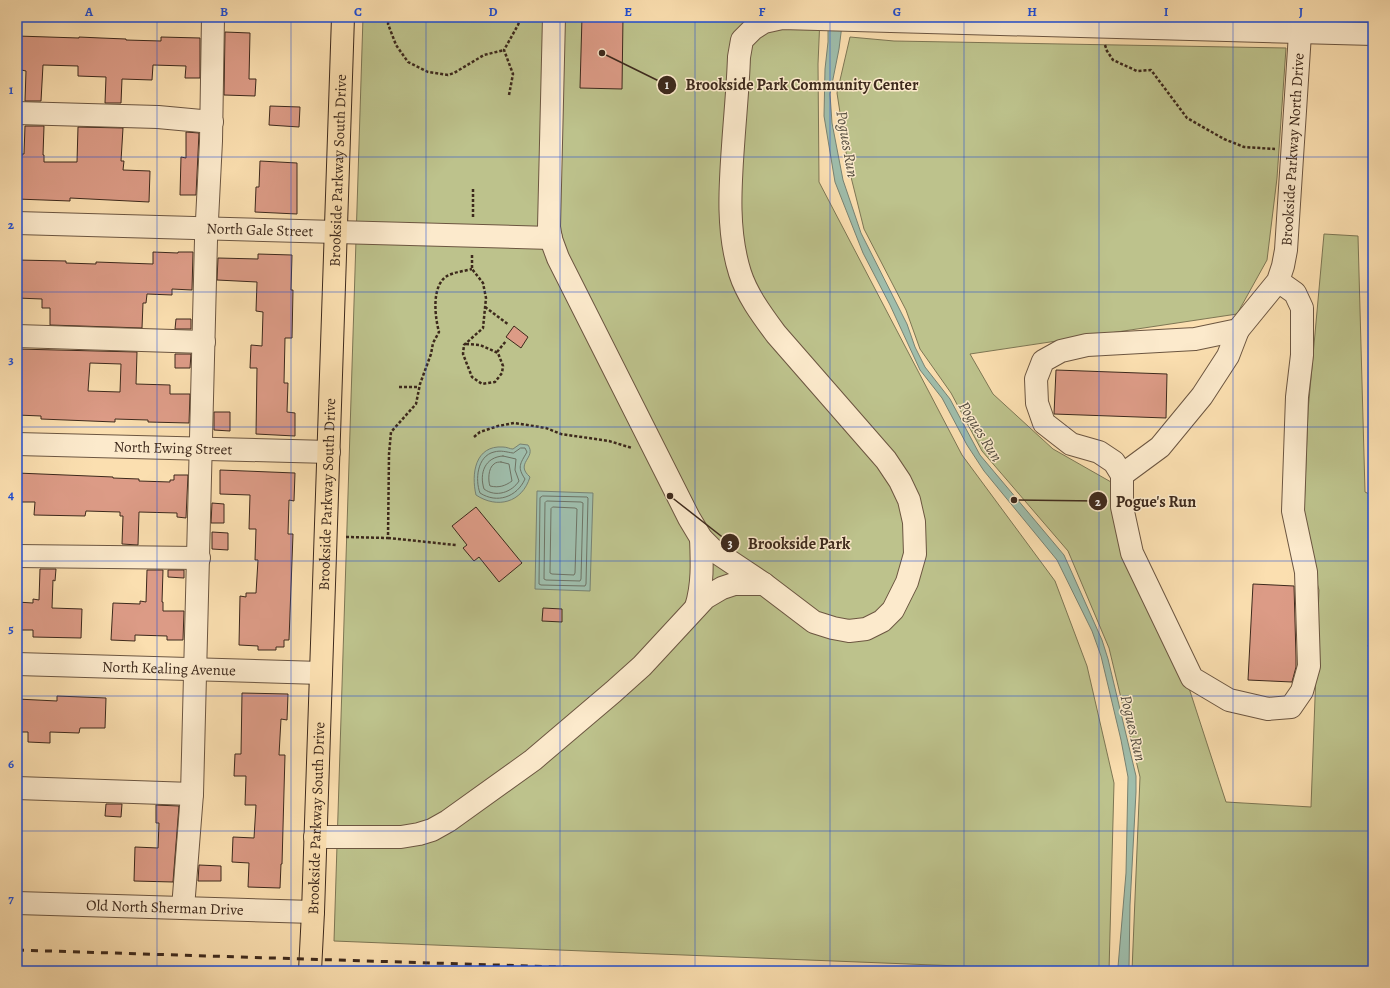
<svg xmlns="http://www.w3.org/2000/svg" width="1390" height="988" viewBox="0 0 1390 988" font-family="Alegreya,serif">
	<rect width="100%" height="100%" fill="#fbdfb0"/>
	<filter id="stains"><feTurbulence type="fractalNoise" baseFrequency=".005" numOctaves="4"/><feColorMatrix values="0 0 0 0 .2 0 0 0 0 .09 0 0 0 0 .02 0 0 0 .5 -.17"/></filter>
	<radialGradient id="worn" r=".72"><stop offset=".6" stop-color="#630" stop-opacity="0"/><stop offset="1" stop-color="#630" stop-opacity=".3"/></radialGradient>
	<g fill="#bdc28c" stroke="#7d7654">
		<polygon points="363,17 820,17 818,64 819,182 962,455 1055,581 1087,666 1114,783 1109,971 1083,971 334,941"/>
		<polygon points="850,37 894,41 1286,48 1277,178 1267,260 1237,314 970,354 993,394 1053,449 1111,482 1188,685 1226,802 1311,807 1319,590 1303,536 1308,411 1324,234 1358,236 1365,492 1373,496 1373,645 1368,645 1373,670 1373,971 1132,971 1140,777 1109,648 1068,551 982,451 951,393 920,349 906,310 864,229 848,165 837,93"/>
	</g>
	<g fill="#9fbdab" stroke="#788272">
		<polygon points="828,17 843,17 839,49 830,94 832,123 843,180 861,233 907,324 915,347 925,367 950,399 980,455 1064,555 1102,640 1108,659 1136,776 1136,792 1130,905 1129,968 1118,967 1126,873 1128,777 1121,740 1101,656 1092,631 1057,560 984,471 967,445 942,398 920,370 890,305 863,253 835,182 824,116 825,69 828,42"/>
		<path d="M 520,444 L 528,445 C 537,458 514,463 530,477 C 522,503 497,509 476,495 C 471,474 475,445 503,447 C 507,447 510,449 513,449 Z"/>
		<polygon points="537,491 593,493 590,591 535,589"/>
	</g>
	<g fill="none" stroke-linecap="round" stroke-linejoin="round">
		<g stroke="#6e7364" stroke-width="1">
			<path d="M 521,448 L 525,448 L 527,452 C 520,464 517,467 525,479 C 517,497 497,504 480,493 C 475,480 477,456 494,452 C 501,450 506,452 513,453 Z"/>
			<path d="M 503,456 L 516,459 L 515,470 L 519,481 C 512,492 496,498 484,489 C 479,473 485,457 503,456 Z"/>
			<path d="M 501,462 L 509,464 L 512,481 C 505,486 499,488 490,486 C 488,481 488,468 494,464 C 496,462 499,462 501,462 Z"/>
			<polygon points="543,496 587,497 588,498 586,584 585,586 541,585 539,584 540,498"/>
			<polygon points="547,501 581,502 583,503 581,579 580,581 546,580 544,579 545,503"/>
			<polygon points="553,507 575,508 577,509 575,573 574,575 552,574 550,573 551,509"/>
		</g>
	</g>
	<g fill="#dc9b86" stroke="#3d291c" fill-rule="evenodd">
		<polygon points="582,17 623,17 622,89 580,88"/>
		<polygon points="225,32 250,33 249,79 256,79 255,96 224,95"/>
		<polygon points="17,36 79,38 79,37 101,38 126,39 126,40 161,41 161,37 200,38 200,78 185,78 186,66 153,65 152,80 122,79 121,103 105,103 106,77 78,76 78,66 43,65 41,101 25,101 26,71 17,69"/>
		<polygon points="270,106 300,107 299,127 269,125"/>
		<polygon points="25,126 44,126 43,155 44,155 44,162 77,162 78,127 123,128 121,161 124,161 123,170 150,171 149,202 70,198 70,201 17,199 17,156 22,156 22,154 24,154"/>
		<polygon points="186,132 199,133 196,195 180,195 181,157 186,158"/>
		<polygon points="260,161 297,163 297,214 255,212 256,187 259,187"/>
		<polygon points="153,252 178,253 178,252 193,252 192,290 172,289 172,295 147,294 146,303 143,303 142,328 50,325 50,308 42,308 42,299 17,298 17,260 66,261 66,263 96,264 96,262 153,264"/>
		<polygon points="258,254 292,255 291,290 293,290 292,338 285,338 284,383 288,383 287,412 295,413 295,436 256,434 257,368 250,368 251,345 262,346 263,312 256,311 257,282 217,280 218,258 258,259"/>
		<polygon points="176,319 191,319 191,329 175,329"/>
		<polygon points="514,326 528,337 521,348 506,337"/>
		<path d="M 17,349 L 137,352 L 136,384 L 170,385 L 170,394 L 190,394 L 189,423 L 148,422 L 148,420 L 115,419 L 115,422 L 41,419 L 41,416 L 17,415 ZM 90,363 L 121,364 L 120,392 L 88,391 Z"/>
		<polygon points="175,354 191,354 190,368 175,368"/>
		<polygon points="1056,370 1167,374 1166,418 1054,414"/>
		<polygon points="214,412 230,412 230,431 214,430"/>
		<polygon points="220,470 295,473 294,501 289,500 288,534 293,534 289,640 284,640 284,647 276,647 276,650 258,650 258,646 239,645 240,596 246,597 246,593 256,593 258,560 255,560 256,529 249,529 250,495 220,494"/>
		<polygon points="17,473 113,477 113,478 139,479 139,481 170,482 170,480 174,480 174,475 188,475 186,518 177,517 177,513 139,512 138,545 122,544 123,516 120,516 120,512 86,511 85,516 34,515 35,502 17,502"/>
		<polygon points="212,503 224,504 224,523 211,523"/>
		<polygon points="476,507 522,563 499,582 479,557 474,561 463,548 467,545 452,526"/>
		<polygon points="212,532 228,533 228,550 212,549"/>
		<polygon points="40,569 56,569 55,581 53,580 52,608 82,609 81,638 33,637 33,630 17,630 17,602 33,603 33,599 39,600"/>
		<polygon points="147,570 163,570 162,602 163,602 163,611 184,611 183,640 167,640 167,636 135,635 135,641 111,640 113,603 140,604 140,601 146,602"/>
		<polygon points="168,570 184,570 184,578 168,577"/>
		<polygon points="1253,584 1294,586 1296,657 1296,667 1292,682 1248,680"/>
		<polygon points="543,608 562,609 562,622 542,621"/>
		<polygon points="242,693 288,694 287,720 281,719 279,755 285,755 282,864 281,864 280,888 248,887 249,863 232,862 233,837 254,838 256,805 245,805 246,776 234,776 235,754 241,754"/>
		<polygon points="57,696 106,698 105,728 80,728 79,733 50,732 50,743 28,742 28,732 17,732 17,699 57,701"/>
		<polygon points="106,804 122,804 121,817 105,816"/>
		<polygon points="156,805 179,806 173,882 134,881 135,847 158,848 159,823 156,823"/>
		<polygon points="199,865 221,866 221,881 198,881"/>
	</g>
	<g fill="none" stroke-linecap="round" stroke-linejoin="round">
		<defs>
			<g id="minor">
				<path d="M 554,17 L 549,227 L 551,239 L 558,258 L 689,518 L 701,538 L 713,550 L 764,584 L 814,622 L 833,628 L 849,631 L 866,629 L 882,621 L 893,610 L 907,582 L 915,554 L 914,522 L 909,500 L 900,481 L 886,460 L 776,334 C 762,315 747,295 740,273 C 727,232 730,188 733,146 C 735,116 738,87 739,57 L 742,40 L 753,29 L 764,22 L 782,18 L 1373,34"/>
				<polyline points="17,113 158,117 212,122"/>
				<path id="s1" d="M 17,223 L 551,238"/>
				<path id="s2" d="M 1278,281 L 1295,293 L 1302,308 L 1302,355 L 1297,397 L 1293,511 L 1306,572 L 1309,666 L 1302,691 L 1291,707 L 1268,709 L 1229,700 L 1192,678 L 1132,553 L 1122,507 L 1122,475 L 1114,462 L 1099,452 L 1071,444 L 1044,423 L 1037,403 L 1036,379 L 1043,361 L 1061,351 L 1087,345 L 1195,339 L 1238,330 L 1278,281 L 1283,266 L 1286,250 L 1301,18"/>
				<polyline points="17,336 204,342"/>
				<path id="s3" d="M 17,444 L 329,452"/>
				<polyline points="1122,475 1160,447 1202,396 1228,356 1238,330"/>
				<polyline points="17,556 199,558"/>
				<path d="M 696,607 C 703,585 702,562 701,538"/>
				<path id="s4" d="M 17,664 L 321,673"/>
				<polyline points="17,788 192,794"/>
				<polyline points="315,837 401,837 419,834 432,830 448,821 533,760 613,692 642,666 705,598 722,588 734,584 764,584"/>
				<path id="s5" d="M 17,903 L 313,912"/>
				<polyline points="183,908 192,794 206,240 211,141 213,17"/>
			</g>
			<g id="major">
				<path id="s6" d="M 310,971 L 313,912 L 343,17"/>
			</g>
		</defs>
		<use href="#minor" stroke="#6c5641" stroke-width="24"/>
		<use href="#major" stroke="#3d291c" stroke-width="24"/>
		<g stroke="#3d291c" stroke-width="2.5" stroke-dasharray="3 2" stroke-linecap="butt">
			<polyline points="389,17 388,24 396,45 408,62 428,72 448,75 454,73 484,55 504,50"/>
			<polyline points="1105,45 1107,51 1113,60 1137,71 1151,70 1187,118 1224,139 1244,147 1275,149"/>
			<polyline points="509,95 513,74 504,50 518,25 521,17"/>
			<polyline points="473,217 473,188"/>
			<polyline points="485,307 509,325"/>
			<polyline points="466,344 480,345 498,353 503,366 502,373 495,382 482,384 472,377 463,354 464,345 483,328 486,298 483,283 472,269 472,254"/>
			<polyline points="497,352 506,341"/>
			<polyline points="399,387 419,387"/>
			<polyline points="474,437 480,432 498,426 514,423 546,428 561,434 609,441 632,448"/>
			<path d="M 346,537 L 388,538 L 389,454 L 391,432 L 416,404 L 420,384 L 431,354 L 433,343 L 439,332 C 435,317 431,286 447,276 C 454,272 465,271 472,269"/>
			<polyline points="388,538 456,545"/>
		</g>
		<use href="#minor" stroke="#fceacc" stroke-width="22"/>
		<use href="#major" stroke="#fbdfb0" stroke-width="22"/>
		<polyline stroke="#3d291c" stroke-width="3" stroke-dasharray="7 7" stroke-linecap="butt" points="17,950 688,971"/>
	</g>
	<path fill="none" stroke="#1d4ed8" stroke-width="1" stroke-opacity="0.55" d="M 157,17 L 157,971M 291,17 L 291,971M 426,17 L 426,971M 560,17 L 560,971M 695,17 L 695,971M 830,17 L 830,971M 964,17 L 964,971M 1099,17 L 1099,971M 1233,17 L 1233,971M 17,157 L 1373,157M 17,292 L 1373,292M 17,427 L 1373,427M 17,561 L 1373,561M 17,696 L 1373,696M 17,831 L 1373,831"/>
	<g text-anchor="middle" stroke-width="3" stroke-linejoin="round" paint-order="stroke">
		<g font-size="15" fill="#3d291c" stroke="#fceacc">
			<text dy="5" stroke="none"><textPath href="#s2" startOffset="1323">Brookside Parkway North Drive</textPath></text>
			<text dy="5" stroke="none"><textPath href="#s6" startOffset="801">Brookside Parkway South Drive</textPath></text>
			<text dy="5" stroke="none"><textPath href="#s1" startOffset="243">North Gale Street</textPath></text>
			<text dy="5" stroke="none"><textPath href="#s3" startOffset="156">North Ewing Street</textPath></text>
			<text dy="5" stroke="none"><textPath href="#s6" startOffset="477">Brookside Parkway South Drive</textPath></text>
			<text dy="5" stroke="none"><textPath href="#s4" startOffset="152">North Kealing Avenue</textPath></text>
			<text dy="5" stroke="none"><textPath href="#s6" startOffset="153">Brookside Parkway South Drive</textPath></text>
			<text dy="5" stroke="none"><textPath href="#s5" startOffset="148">Old North Sherman Drive</textPath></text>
		</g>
		<g font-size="16" font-style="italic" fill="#564e40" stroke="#fceacc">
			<text transform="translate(848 144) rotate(80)" y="6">Pogues Run</text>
			<text transform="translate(981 431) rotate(58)" y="6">Pogues Run</text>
			<text transform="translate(1134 728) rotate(77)" y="6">Pogues Run</text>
		</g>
	</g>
	<path fill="none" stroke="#3d291c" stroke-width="1.5" d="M602 53L667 85M1014 500L1098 501M670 496L730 543"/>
	<g fill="#3d291c" stroke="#fceacc" stroke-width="1.5">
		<circle cx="602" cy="53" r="4"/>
		<circle cx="1014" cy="500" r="4"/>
		<circle cx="670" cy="496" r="4"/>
		<circle cx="667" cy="85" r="10"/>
		<circle cx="1098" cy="501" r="10"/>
		<circle cx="730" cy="543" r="10"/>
	</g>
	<g font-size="12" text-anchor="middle" font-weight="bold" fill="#fff">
		<text x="667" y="89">1</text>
		<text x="1098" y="506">2</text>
		<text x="730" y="548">3</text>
	</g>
	<g font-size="16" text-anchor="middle" font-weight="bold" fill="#3d291c" stroke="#fceacc" stroke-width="3" stroke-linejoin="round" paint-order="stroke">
		<text x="802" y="90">Brookside Park Community Center</text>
		<text x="1156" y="507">Pogue's Run</text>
		<text x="799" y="549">Brookside Park</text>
	</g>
	<rect width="1390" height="988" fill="none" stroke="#fbdfb0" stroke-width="44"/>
	<rect x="22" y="22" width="1346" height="944" fill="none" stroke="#1d4ed8" stroke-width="1.5"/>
	<g font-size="13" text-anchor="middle" font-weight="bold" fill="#1d4ed8">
		<text x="89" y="16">A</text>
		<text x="224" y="16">B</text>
		<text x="358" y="16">C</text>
		<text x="493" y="16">D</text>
		<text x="628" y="16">E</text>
		<text x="762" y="16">F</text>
		<text x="897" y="16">G</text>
		<text x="1032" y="16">H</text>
		<text x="1166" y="16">I</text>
		<text x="1301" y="16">J</text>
		<text x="11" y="94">1</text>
		<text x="11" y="229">2</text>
		<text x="11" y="364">3</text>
		<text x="11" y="499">4</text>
		<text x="11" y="633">5</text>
		<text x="11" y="768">6</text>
		<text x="11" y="903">7</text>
	</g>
	<rect width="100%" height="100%" filter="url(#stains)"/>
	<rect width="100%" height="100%" fill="url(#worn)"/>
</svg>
